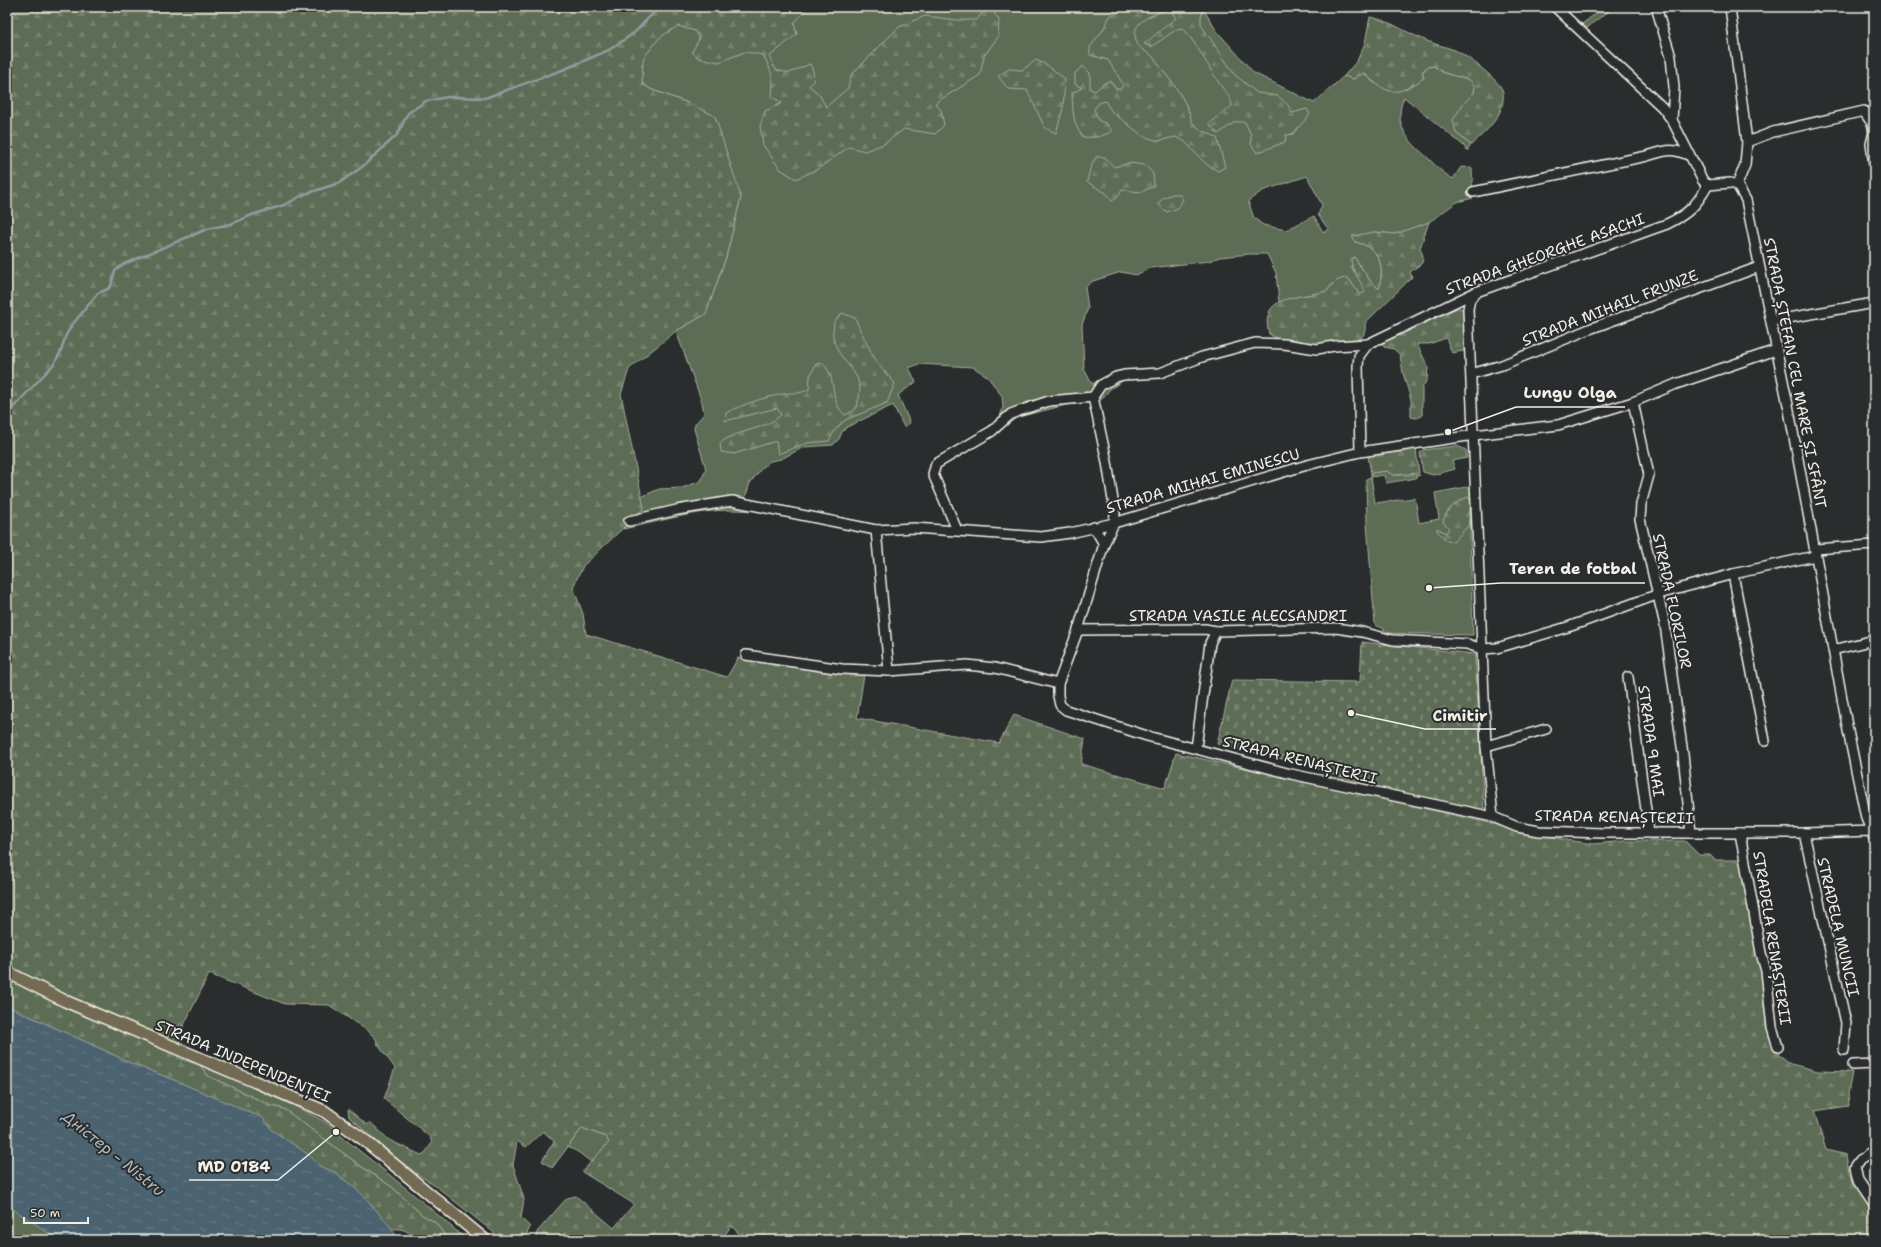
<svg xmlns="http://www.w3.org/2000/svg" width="1881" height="1247" viewBox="0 0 1881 1247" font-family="'Shantell Sans',sans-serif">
	<defs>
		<pattern id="forest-firs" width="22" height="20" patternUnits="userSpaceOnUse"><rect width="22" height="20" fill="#5c6c55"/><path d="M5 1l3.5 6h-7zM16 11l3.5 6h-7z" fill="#74816d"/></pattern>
		<pattern id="cemetery-stones" width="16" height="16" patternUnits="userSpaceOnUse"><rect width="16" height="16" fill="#5c6c55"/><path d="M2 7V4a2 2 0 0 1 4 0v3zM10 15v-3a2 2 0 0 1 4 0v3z" fill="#74816d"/></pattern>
		<pattern id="water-ripples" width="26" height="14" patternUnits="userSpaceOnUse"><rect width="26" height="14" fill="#4b6470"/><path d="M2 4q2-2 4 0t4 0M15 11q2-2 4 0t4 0" fill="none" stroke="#667b84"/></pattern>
	</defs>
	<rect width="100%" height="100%" fill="#2a2d2e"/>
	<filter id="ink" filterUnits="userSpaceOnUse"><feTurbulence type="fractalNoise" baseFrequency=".025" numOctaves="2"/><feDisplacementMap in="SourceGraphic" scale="8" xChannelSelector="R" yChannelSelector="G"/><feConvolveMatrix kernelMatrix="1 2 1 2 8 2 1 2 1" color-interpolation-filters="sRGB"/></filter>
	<g filter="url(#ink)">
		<g fill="#5c6c55" stroke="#a8ae9e" fill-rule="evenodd">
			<path d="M 546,7 L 1202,7 L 1216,30 L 1254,73 L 1314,103 L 1344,76 L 1353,79 L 1364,73 L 1374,83 L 1422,73 L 1427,67 L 1434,66 L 1444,73 L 1471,80 L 1475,87 L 1474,93 L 1463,104 L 1456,133 L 1471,145 L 1467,151 L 1464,146 L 1404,97 C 1392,126 1409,141 1429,159 C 1437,167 1443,173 1453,179 L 1461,167 L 1472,168 L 1473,198 L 1457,202 L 1429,222 L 1410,230 L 1395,234 L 1374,232 L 1355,242 C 1380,247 1385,266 1379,289 L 1371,282 L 1354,257 L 1351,267 L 1362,282 L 1365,292 L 1360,295 L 1348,278 L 1332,284 L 1327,291 C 1311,295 1295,296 1279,302 L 1276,273 L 1267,254 L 1249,254 L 1220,257 L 1209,261 L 1150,268 L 1136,275 L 1121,272 L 1093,281 L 1085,287 L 1088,308 L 1082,325 L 1084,369 L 1092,384 L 1116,371 L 1121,382 L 1110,389 L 1100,401 L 1066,405 L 1018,417 L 1005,425 L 1000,417 L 1003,407 L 1002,396 L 987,376 L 973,367 L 919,364 L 909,368 L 916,382 L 898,395 L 910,423 L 904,427 L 893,405 L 847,427 L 842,432 L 839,439 L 833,445 L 804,447 L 781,459 L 770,461 L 761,469 L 750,483 L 745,498 L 750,501 L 750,511 C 708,506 664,521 623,529 L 643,508 L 641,497 L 659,489 L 682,488 L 701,481 L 706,469 L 694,429 L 695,424 L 704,414 L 702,402 L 676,331 L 706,314 L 726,257 L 741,197 L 688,103 L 650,89 L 557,13 ZM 1307,176 L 1322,205 L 1318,215 L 1329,230 L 1323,232 L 1314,216 L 1286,230 L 1263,225 L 1254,218 L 1248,201 L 1262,191 Z"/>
			<polygon points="1598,7 1616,7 1603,15 1587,28 1582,24 1598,12"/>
			<polygon points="1387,471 1393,475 1420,475 1416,476 1416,478 1386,483 1384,475 1371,477 1375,503 1415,498 1419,523 1439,519 1435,493 1472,486 1470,534 1473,635 1386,633 1383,628 1375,625 1367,524 1366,479 1371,477 1371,473"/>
			<path d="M 200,1065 C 237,1080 273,1095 308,1113 C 320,1119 333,1125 341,1136 C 384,1170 426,1204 467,1240 L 448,1240 L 435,1222 L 422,1215 L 392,1187 L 362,1167 L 284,1109 L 272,1106 L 208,1076 Z"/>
			<polygon points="582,1128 606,1137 609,1142 591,1162 578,1152 568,1147"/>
			<polygon points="7,1205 54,1236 59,1240 7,1240"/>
		</g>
		<g fill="url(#forest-firs)" stroke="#a8ae9e">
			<path d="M 7,7 L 546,7 L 557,13 L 569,7 L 809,7 L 794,23 L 797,34 L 769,57 L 776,70 L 789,73 L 810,64 C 814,71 816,81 809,86 L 819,94 L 826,107 L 848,88 L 851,75 L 899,27 L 925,16 L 957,20 L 977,20 L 986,7 L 990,7 L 999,20 L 998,37 L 984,56 L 980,75 L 935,103 L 941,110 L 944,125 L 935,134 L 904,129 L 884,144 L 865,151 L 849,147 L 816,170 L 796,179 L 780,169 L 763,145 L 760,126 L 765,111 L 782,103 L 772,97 C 774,80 772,70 763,55 L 745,52 L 719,62 L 698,58 L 692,52 L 699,39 L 695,31 L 678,26 L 659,38 L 643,59 L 642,83 L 650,89 L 688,103 L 715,116 L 741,197 L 726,257 L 706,314 L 676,331 L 629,369 L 621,394 L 644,508 L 583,566 L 573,587 L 583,614 L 586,634 L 727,677 L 738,658 L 864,675 L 857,718 L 999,743 L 1014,715 L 1085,739 L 1081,764 L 1165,788 L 1176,753 L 1566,840 L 1594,844 L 1624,841 L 1685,841 L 1699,855 L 1710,855 L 1715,860 L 1740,860 L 1742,866 L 1761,967 L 1771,1038 L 1778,1054 L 1791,1064 L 1818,1071 L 1852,1072 L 1848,1094 L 1849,1106 L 1814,1111 L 1826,1150 L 1846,1155 L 1849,1173 L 1874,1211 L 1874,1240 L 746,1240 L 731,1226 L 721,1240 L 536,1240 L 537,1232 L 567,1198 L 576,1196 L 614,1228 L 634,1204 L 582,1172 L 609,1142 L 606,1137 L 582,1128 L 552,1168 L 542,1161 L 554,1141 L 543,1131 L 526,1147 L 517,1141 L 513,1165 L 524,1199 L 521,1218 L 530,1227 L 524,1240 L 503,1240 L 437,1187 L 416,1173 L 395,1157 L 349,1117 L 348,1109 L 367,1125 L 370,1122 L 389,1140 L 421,1155 L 425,1153 L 432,1143 L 430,1137 L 384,1099 L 395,1068 L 378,1045 L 376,1039 L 368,1031 L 329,1005 L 285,1004 L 209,974 L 182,1029 L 178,1058 L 200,1065 L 208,1076 L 272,1106 L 284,1109 L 362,1167 L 392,1187 L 422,1215 L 435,1222 L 448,1240 L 415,1240 C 409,1231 404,1228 392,1229 L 362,1194 L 335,1172 L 321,1167 L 309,1155 L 271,1130 L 262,1118 L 174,1080 L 132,1064 L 108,1052 L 7,1006 Z"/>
			<path d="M 1127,7 L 1202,7 L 1204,9 L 1201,16 L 1201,25 L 1235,75 L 1257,93 L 1278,96 L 1288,105 L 1292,113 L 1307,109 L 1310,114 C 1305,122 1298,126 1293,134 L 1286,135 L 1285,142 L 1257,153 L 1251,144 L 1251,135 L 1245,122 L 1235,122 L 1218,134 L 1209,124 L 1232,106 C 1231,96 1224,91 1219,83 C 1207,64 1197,45 1183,28 L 1177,29 L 1151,47 L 1144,44 L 1176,18 L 1170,9 C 1155,14 1130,20 1136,40 C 1138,49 1144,50 1151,55 C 1156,59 1159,66 1164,72 C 1177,88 1187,102 1192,122 L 1202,131 L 1209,133 L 1217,138 L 1225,167 L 1218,171 L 1206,164 L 1184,141 L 1175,137 L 1158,141 L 1143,136 L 1112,112 L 1105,101 L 1099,103 L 1094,109 L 1099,121 L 1106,123 L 1112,131 C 1102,137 1095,138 1083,137 C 1072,124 1073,110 1072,93 L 1082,88 L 1075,84 L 1075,73 L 1083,66 L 1090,73 L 1090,89 L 1095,91 L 1104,83 L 1110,81 L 1116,89 L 1121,89 L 1123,84 L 1108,60 L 1090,55 L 1090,47 L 1103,30 L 1110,16 Z"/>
			<path d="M 1370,17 C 1388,20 1402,30 1418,37 C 1430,43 1443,46 1455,50 C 1466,55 1501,81 1503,92 C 1506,115 1486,131 1471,145 L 1456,133 L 1453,120 L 1463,104 L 1474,93 L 1475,87 L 1470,80 L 1444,73 L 1434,66 L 1427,67 L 1422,72 L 1424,78 C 1397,96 1389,97 1364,73 L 1353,79 L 1344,76 L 1357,61 L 1365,43 Z"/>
			<polygon points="1036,60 1047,65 1065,79 1063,108 1056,133 1045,128 1027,90 1008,89 998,76 1009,69 1022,70"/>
			<polygon points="1096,157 1105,157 1114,167 1129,163 1145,165 1153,174 1154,186 1141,192 1122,190 1118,197 1112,201 1106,193 1087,182 1090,169"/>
			<polygon points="1172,194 1179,194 1183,199 1178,208 1167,212 1158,204 1163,198"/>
			<path d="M 1429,222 L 1420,248 L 1423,256 L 1422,263 L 1410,272 L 1412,277 L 1365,323 C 1366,331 1364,337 1357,341 L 1319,347 L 1278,339 L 1269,334 C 1258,293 1300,299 1327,291 C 1333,283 1338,278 1348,278 L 1360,295 L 1365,292 C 1361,280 1351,271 1351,259 L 1354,257 L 1371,282 L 1379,289 C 1385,266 1380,247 1355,242 L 1352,236 L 1374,232 L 1395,234 Z"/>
			<polygon points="1457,308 1461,308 1466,314 1467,353 1463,351 1452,353 1446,338 1429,344 1417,344 1428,367 1427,380 1422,388 1422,415 1417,418 1411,417 1411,400 1403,373 1400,355 1394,349 1384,347 1381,343"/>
			<path d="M 842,313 L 855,318 C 866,343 875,364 895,383 L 887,403 L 845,420 L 835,430 L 829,441 L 807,443 L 778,454 L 776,441 L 734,454 L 721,452 L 720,443 C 738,429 764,431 781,415 L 777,408 L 725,421 L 726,413 C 744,404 762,398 782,394 C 794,391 797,396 809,389 L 810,376 L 816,364 L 823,363 C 825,366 828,370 830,374 C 835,389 832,404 845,415 L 855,410 C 872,371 839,368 833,337 C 832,333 834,327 834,322 Z"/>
			<polygon points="1457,446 1466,450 1467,458 1452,461 1455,469 1433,475 1423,472 1420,453 1423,450"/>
			<polygon points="1416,449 1419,473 1393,475 1387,471 1371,473 1368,456"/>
			<path d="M 1468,497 L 1471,501 L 1468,527 C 1461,531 1459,538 1453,542 L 1447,541 L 1437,531 L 1437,528 L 1446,533 L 1449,528 L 1443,522 C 1445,510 1457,501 1468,497 Z"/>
		</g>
		<polygon fill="url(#cemetery-stones)" stroke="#a8ae9e" points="1362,642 1475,654 1484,810 1369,786 1304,764 1217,744 1232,680 1360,682"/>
		<polygon fill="url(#water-ripples)" stroke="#8f9ca0" points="7,1006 108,1052 132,1064 174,1080 263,1118 272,1130 309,1155 321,1167 335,1172 362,1194 389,1225 399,1240 59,1240 7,1205"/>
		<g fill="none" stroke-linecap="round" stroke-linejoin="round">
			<polyline stroke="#8f9ca0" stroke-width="2.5" points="7,414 54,364 61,351 66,335 72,325 98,293 108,289 111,286 115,271 124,264 207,229 231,224 252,215 284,205 305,194 339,183 362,167 397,135 408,113 426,101 448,97 485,98 565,69 609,50 634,33 659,7"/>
			<defs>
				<g id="minor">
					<polyline points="1555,7 1662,107 1672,120 1703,181 1708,185 1730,183 1737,185 1746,200 1789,410 1848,731 1866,818 1874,838"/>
					<polyline points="1656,7 1671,57 1674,87 1672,120"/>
					<polyline points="1730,7 1747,142 1745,165 1737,185"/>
					<polyline points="1864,112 1872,123 1874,132 1871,144 1874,165"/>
					<polyline points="1747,142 1773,132 1864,111 1874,117"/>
					<path d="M 1473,192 L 1647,156 C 1665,151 1670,147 1688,155"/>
					<polyline points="1476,292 1470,299 1468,309 1486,746 1493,817"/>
					<polyline points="1771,321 1874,303"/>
					<polyline points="1471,374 1502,365 1592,328 1759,267"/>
					<polyline points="1093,397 1107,462 1115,513 1114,523 1104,544 1078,630 1058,684 1058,696 1060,705 1066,710 1147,736 1291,774 1493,817 1517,827 1539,831 1603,833 1804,833 1874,831"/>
					<polyline points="1633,402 1649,475 1641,504 1640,519 1665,625 1683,754 1691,833"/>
					<polyline points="1360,452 1358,366 1359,356 1368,344"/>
					<polyline points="629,521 677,510 732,501 876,530 914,528 1041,537 1070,533 1114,523 1307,465 1360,452 1474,435 1558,425 1633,402 1676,384 1776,350"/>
					<polyline points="1094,527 1104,544"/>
					<polyline points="876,530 889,671"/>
					<path d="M 957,530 L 933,474 L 936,464 L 992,431 L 1011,414 L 1019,411 L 1049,401 L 1093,397 L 1101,385 L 1116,377 L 1124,375 L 1160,373 L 1202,357 L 1255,343 L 1284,344 L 1317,349 L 1334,346 L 1368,344 L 1476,292 L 1667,224 C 1688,214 1696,206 1708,185"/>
					<polyline points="1815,549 1874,545"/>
					<polyline points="1733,574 1765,741"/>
					<polyline points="1078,630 1205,629 1216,631 1336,628 1362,632 1393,640 1467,644 1482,649 1497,648 1571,626 1659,594 1733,574 1815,556"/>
					<polyline points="1833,650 1874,640"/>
					<polyline points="746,655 842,669 889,671 967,665 995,668 1058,684"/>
					<polyline points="1628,677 1649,832"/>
					<polyline points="1486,746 1546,729"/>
					<polyline points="1196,748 1210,643 1216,631"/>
					<polyline points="1740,833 1761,953 1766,971 1772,1027 1778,1047"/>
					<polyline points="1804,833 1846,1023 1844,1050"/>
					<polyline points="1853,1065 1874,1064"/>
					<polyline points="1874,1151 1860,1160 1855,1167 1858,1180 1874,1204"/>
				</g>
				<polyline id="major" points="7,972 65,1001 324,1111 363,1139 485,1240"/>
			</defs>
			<use href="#minor" stroke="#f4f1e8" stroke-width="12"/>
			<use href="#major" stroke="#f4f1e8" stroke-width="14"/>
			<use href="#minor" stroke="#2a2d2e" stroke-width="9"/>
			<use href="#major" stroke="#736b52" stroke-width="11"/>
		</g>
	</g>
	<g text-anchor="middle" stroke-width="4" stroke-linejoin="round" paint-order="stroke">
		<g font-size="15" fill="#f4f1e8" stroke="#2a2d2e">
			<text transform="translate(1545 254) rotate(-20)" y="5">STRADA GHEORGHE ASACHI</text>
			<text transform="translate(1610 308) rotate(-21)" y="5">STRADA MIHAIL FRUNZE</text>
			<text transform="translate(1795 373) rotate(79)" y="5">STRADA ȘTEFAN CEL MARE ȘI SFÂNT</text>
			<text transform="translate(1203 481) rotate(-16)" y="5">STRADA MIHAI EMINESCU</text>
			<text transform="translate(1672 601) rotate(78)" y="5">STRADA FLORILOR</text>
			<text x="1238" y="621">STRADA VASILE ALECSANDRI</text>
			<text transform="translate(1651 741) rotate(82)" y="5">STRADA 9 MAI</text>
			<text transform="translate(1300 760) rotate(14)" y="5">STRADA RENAȘTERII</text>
			<text transform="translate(1614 817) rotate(1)" y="5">STRADA RENAȘTERII</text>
			<text transform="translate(1838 927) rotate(77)" y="5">STRADELA MUNCII</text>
			<text transform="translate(1772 938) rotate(81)" y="5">STRADELA RENAȘTERII</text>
			<text transform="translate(243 1061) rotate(23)" y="5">STRADA INDEPENDENȚEI</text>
		</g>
		<g font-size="16" font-style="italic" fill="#b0b9b8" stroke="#2a2d2e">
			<text transform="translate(114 1153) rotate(39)" y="6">Дністер - Nistru</text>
		</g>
	</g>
	<path fill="none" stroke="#f4f1e8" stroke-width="1.5" d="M1448 432L1516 407H1625M1429 588L1501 583H1645M1351 713L1425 729H1496M336 1132L278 1180H189"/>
	<g fill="#f4f1e8" stroke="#2a2d2e" stroke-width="1.5">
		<circle cx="1448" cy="432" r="4"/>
		<circle cx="1429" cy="588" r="4"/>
		<circle cx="1351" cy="713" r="4"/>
		<circle cx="336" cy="1132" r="4"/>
	</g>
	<g font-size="16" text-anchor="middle" font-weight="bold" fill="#f4f1e8" stroke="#2a2d2e" stroke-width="4" stroke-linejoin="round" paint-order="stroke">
		<text x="1570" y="398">Lungu Olga</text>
		<text x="1573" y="574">Teren de fotbal</text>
		<text x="1460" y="721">Cimitir</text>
		<text x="234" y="1172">MD 0184</text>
	</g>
	<rect width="1881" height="1247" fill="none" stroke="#2a2d2e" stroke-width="24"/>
	<rect x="12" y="12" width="1857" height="1223" fill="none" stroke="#f4f1e8" stroke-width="1.5" filter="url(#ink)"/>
	<path d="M24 1217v6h64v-6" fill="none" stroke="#f4f1e8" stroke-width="2"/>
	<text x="30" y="1217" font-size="12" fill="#f4f1e8" stroke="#2a2d2e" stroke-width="3" paint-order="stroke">50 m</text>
</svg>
